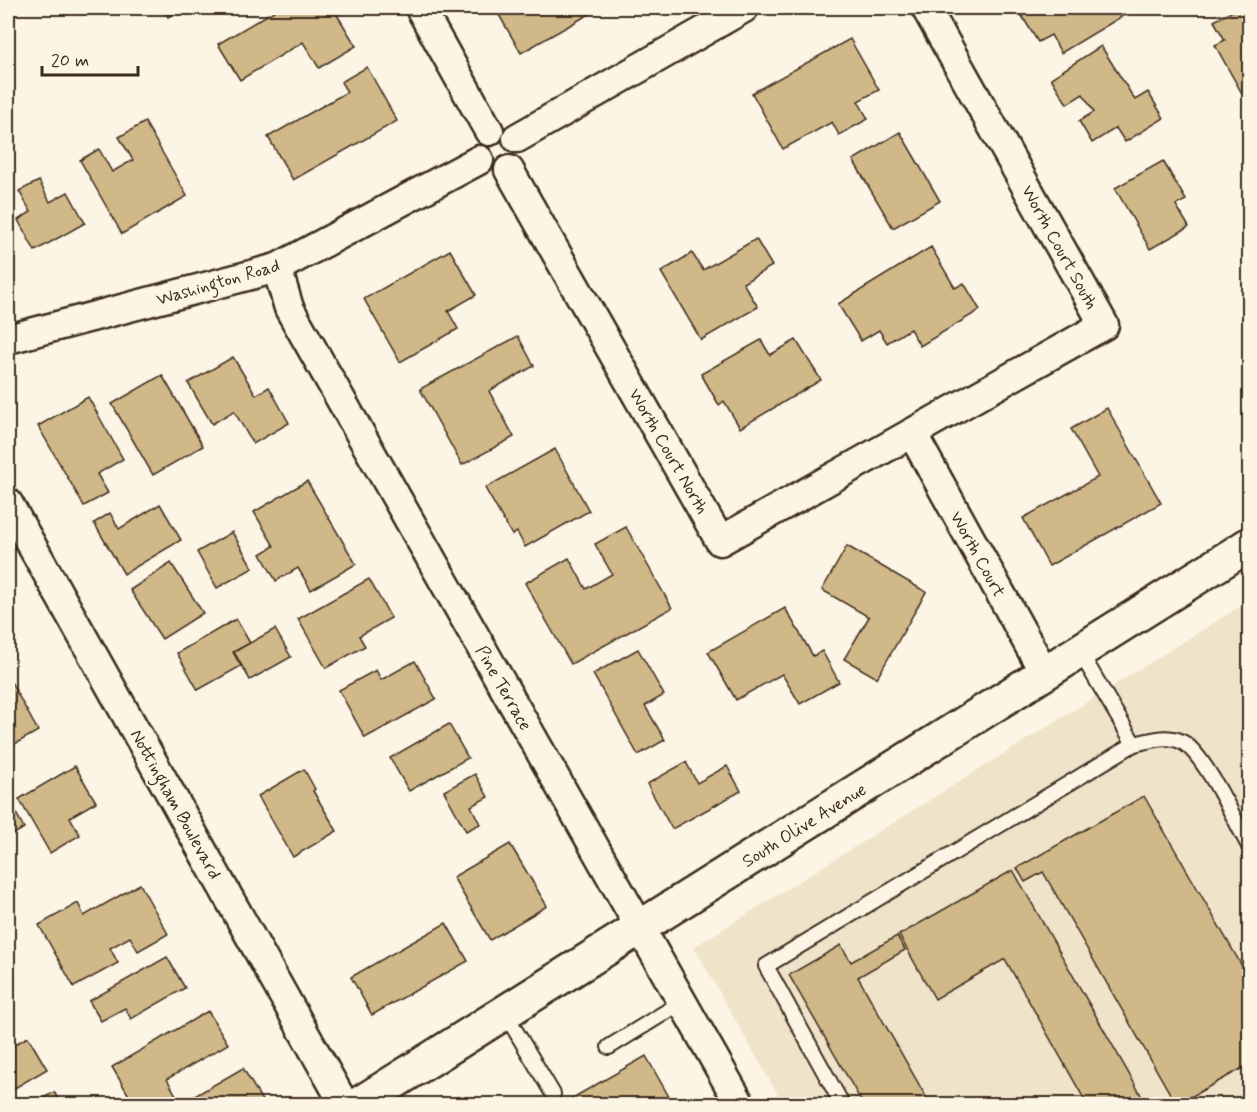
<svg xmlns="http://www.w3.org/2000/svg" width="1257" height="1112" viewBox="0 0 1257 1112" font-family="Mynerve,sans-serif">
	<rect width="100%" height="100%" fill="#fcf5e5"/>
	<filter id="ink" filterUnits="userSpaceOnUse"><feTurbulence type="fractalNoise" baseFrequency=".0167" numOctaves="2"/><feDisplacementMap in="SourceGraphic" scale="12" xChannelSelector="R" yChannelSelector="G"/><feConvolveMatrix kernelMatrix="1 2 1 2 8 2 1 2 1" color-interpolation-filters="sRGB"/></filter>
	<g filter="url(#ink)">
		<polygon fill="#efe3c9" points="1249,601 1249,1104 783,1104 694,947"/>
		<g fill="#d1b888" stroke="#3b2a1e" stroke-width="1.5">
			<polygon points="163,8 184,8 168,17"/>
			<polygon points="272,8 333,8 356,46 319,68 303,42 240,80 218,44 274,11"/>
			<polygon points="512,8 600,8 521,53 499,15"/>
			<polygon points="1017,8 1136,8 1061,53 1051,35 1038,42"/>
			<polygon points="1238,8 1250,8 1250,94 1244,97 1215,45 1225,40 1214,21"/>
			<polygon points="850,39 879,90 858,101 868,119 839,135 832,122 783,149 752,93"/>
			<polygon points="1101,46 1135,100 1148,92 1164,118 1125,142 1116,128 1092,143 1079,121 1094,112 1083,94 1067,104 1051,78"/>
			<polygon points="367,67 397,121 293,180 268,137 347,92 341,82"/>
			<polygon points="145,122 187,196 122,234 80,160 99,149 112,172 133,160 119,137"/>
			<polygon points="900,132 940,201 893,228 853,160"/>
			<polygon points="1163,161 1186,200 1176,205 1189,227 1150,249 1115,188"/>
			<polygon points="39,181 50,202 68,192 85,223 35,251 18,220 31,212 19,191"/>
			<polygon points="756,239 772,266 743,283 758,307 701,340 661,272 692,253 703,270"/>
			<polygon points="931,247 955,288 964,283 980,310 920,346 910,329 887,343 879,330 861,341 838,304"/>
			<polygon points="450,250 476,295 448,311 458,329 400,362 364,299"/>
			<polygon points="518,336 534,366 489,391 514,437 462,465 420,389"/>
			<polygon points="761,340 770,355 796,340 821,380 740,428 724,401 719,405 701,374"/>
			<polygon points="233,357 256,395 269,387 289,423 253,444 234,411 212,424 188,383"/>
			<polygon points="162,375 203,446 153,475 112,404"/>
			<polygon points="88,397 123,459 97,474 108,493 84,506 38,426"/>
			<polygon points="1107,408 1161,503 1049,566 1023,518 1098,477 1071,429"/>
			<polygon points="555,449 589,511 525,547 517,532 512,535 485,488"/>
			<polygon points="307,481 356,564 311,590 298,568 276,581 261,554 274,546 254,512"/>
			<polygon points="160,504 181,540 124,574 94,523 110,513 119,529"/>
			<polygon points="626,527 672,608 571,664 525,583 569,558 586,589 612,574 595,544"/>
			<polygon points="232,532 253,568 217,588 197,552"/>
			<polygon points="847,546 926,592 877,678 844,659 869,617 822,590"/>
			<polygon points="171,563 203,613 162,639 130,590"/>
			<polygon points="369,579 391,618 359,636 365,646 326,668 298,619"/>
			<polygon points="785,608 813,656 822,651 839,682 800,704 782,674 736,700 708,652"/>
			<polygon points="236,619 250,643 233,652 241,666 198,690 177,653"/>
			<polygon points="275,629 291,657 250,680 234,652"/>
			<polygon points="638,649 664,695 645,706 665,740 638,755 593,674"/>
			<polygon points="415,661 436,699 365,738 339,690 376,670 381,680"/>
			<polygon points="10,680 38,731 8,748 8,682"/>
			<polygon points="449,724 468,758 409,791 390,758"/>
			<polygon points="686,762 697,783 727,766 741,791 672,829 647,784"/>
			<polygon points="75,766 96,802 70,817 80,835 50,853 19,799"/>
			<polygon points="304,769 315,789 313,791 337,831 293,857 258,796"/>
			<polygon points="475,774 488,797 471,806 480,824 466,831 444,791"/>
			<polygon points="1144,796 1250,980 1250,1064 1178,1104 1176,1104 1043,872 1025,882 1017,868"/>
			<polygon points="8,798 24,828 8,838"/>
			<polygon points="510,844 547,906 490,940 453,877"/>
			<polygon points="1013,870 1146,1104 1087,1104 1005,959 935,999 899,935"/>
			<polygon points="140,884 168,934 138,951 130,937 110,948 118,963 74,987 39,925 78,903 84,916"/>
			<polygon points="446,923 468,961 372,1015 351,977"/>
			<polygon points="897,936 905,950 858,977 930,1104 863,1104 789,975 841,945 851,962"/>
			<polygon points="167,957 185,988 131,1019 125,1008 101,1021 89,1001"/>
			<polygon points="208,1011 228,1044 167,1079 181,1104 243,1068 264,1104 134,1104 112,1067"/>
			<polygon points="28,1037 47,1069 8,1092 8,1048"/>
			<polygon points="646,1056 673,1104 562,1104"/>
			<polygon points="54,1092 61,1104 33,1104"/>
			<polygon points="1250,1098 1250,1104 1237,1104"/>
		</g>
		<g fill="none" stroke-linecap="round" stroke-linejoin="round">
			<defs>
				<g id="lane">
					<path d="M 1134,744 C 1149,741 1169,733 1184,743 C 1206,757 1236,823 1250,848"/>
					<polyline points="505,1013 553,1094"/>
					<polyline points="609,1047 682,1002"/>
					<polyline points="842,1104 766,966 1134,744 1080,652"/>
				</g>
				<g id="street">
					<polyline points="420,8 489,131"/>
					<polyline points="517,138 744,8"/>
					<polyline points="509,170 720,541 1104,325 926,8"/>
					<polyline points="277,268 289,308 740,1104"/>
					<polyline points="8,339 277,268 479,160"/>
					<polyline points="912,433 1045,674"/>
					<polyline points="8,503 344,1104"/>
				</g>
				<polyline id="secondary" points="359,1104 1250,544"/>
			</defs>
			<use href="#lane" stroke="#3b2a1e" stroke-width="18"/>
			<use href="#street" stroke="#3b2a1e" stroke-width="33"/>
			<use href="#secondary" stroke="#3b2a1e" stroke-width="38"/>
			<use href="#lane" stroke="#fcf5e5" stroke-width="14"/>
			<use href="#street" stroke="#fcf5e5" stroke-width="28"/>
			<use href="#secondary" stroke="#fcf5e5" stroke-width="33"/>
		</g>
	</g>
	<g text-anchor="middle" stroke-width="4.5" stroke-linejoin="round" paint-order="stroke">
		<g font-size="18" fill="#3b2a1e" stroke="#fcf5e5">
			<text transform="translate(1060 247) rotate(61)" y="6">Worth Court South</text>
			<text transform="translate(218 282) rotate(-16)" y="6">Washington Road</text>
			<text transform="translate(669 451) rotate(60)" y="6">Worth Court North</text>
			<text transform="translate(978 554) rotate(61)" y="6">Worth Court</text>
			<text transform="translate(504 688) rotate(60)" y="6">Pine Terrace</text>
			<text transform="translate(176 804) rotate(61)" y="6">Nottingham Boulevard</text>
			<text transform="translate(804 825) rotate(-32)" y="6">South Olive Avenue</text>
		</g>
	</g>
	<rect width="1257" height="1112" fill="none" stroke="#fcf5e5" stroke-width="30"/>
	<rect x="15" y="15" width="1227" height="1082" fill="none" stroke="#3b2a1e" stroke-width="2" filter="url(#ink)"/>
	<path d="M42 66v9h96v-9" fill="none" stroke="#3b2a1e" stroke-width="3"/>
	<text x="51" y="66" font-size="18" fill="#3b2a1e" stroke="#fcf5e5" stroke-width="4.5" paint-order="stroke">20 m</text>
</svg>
